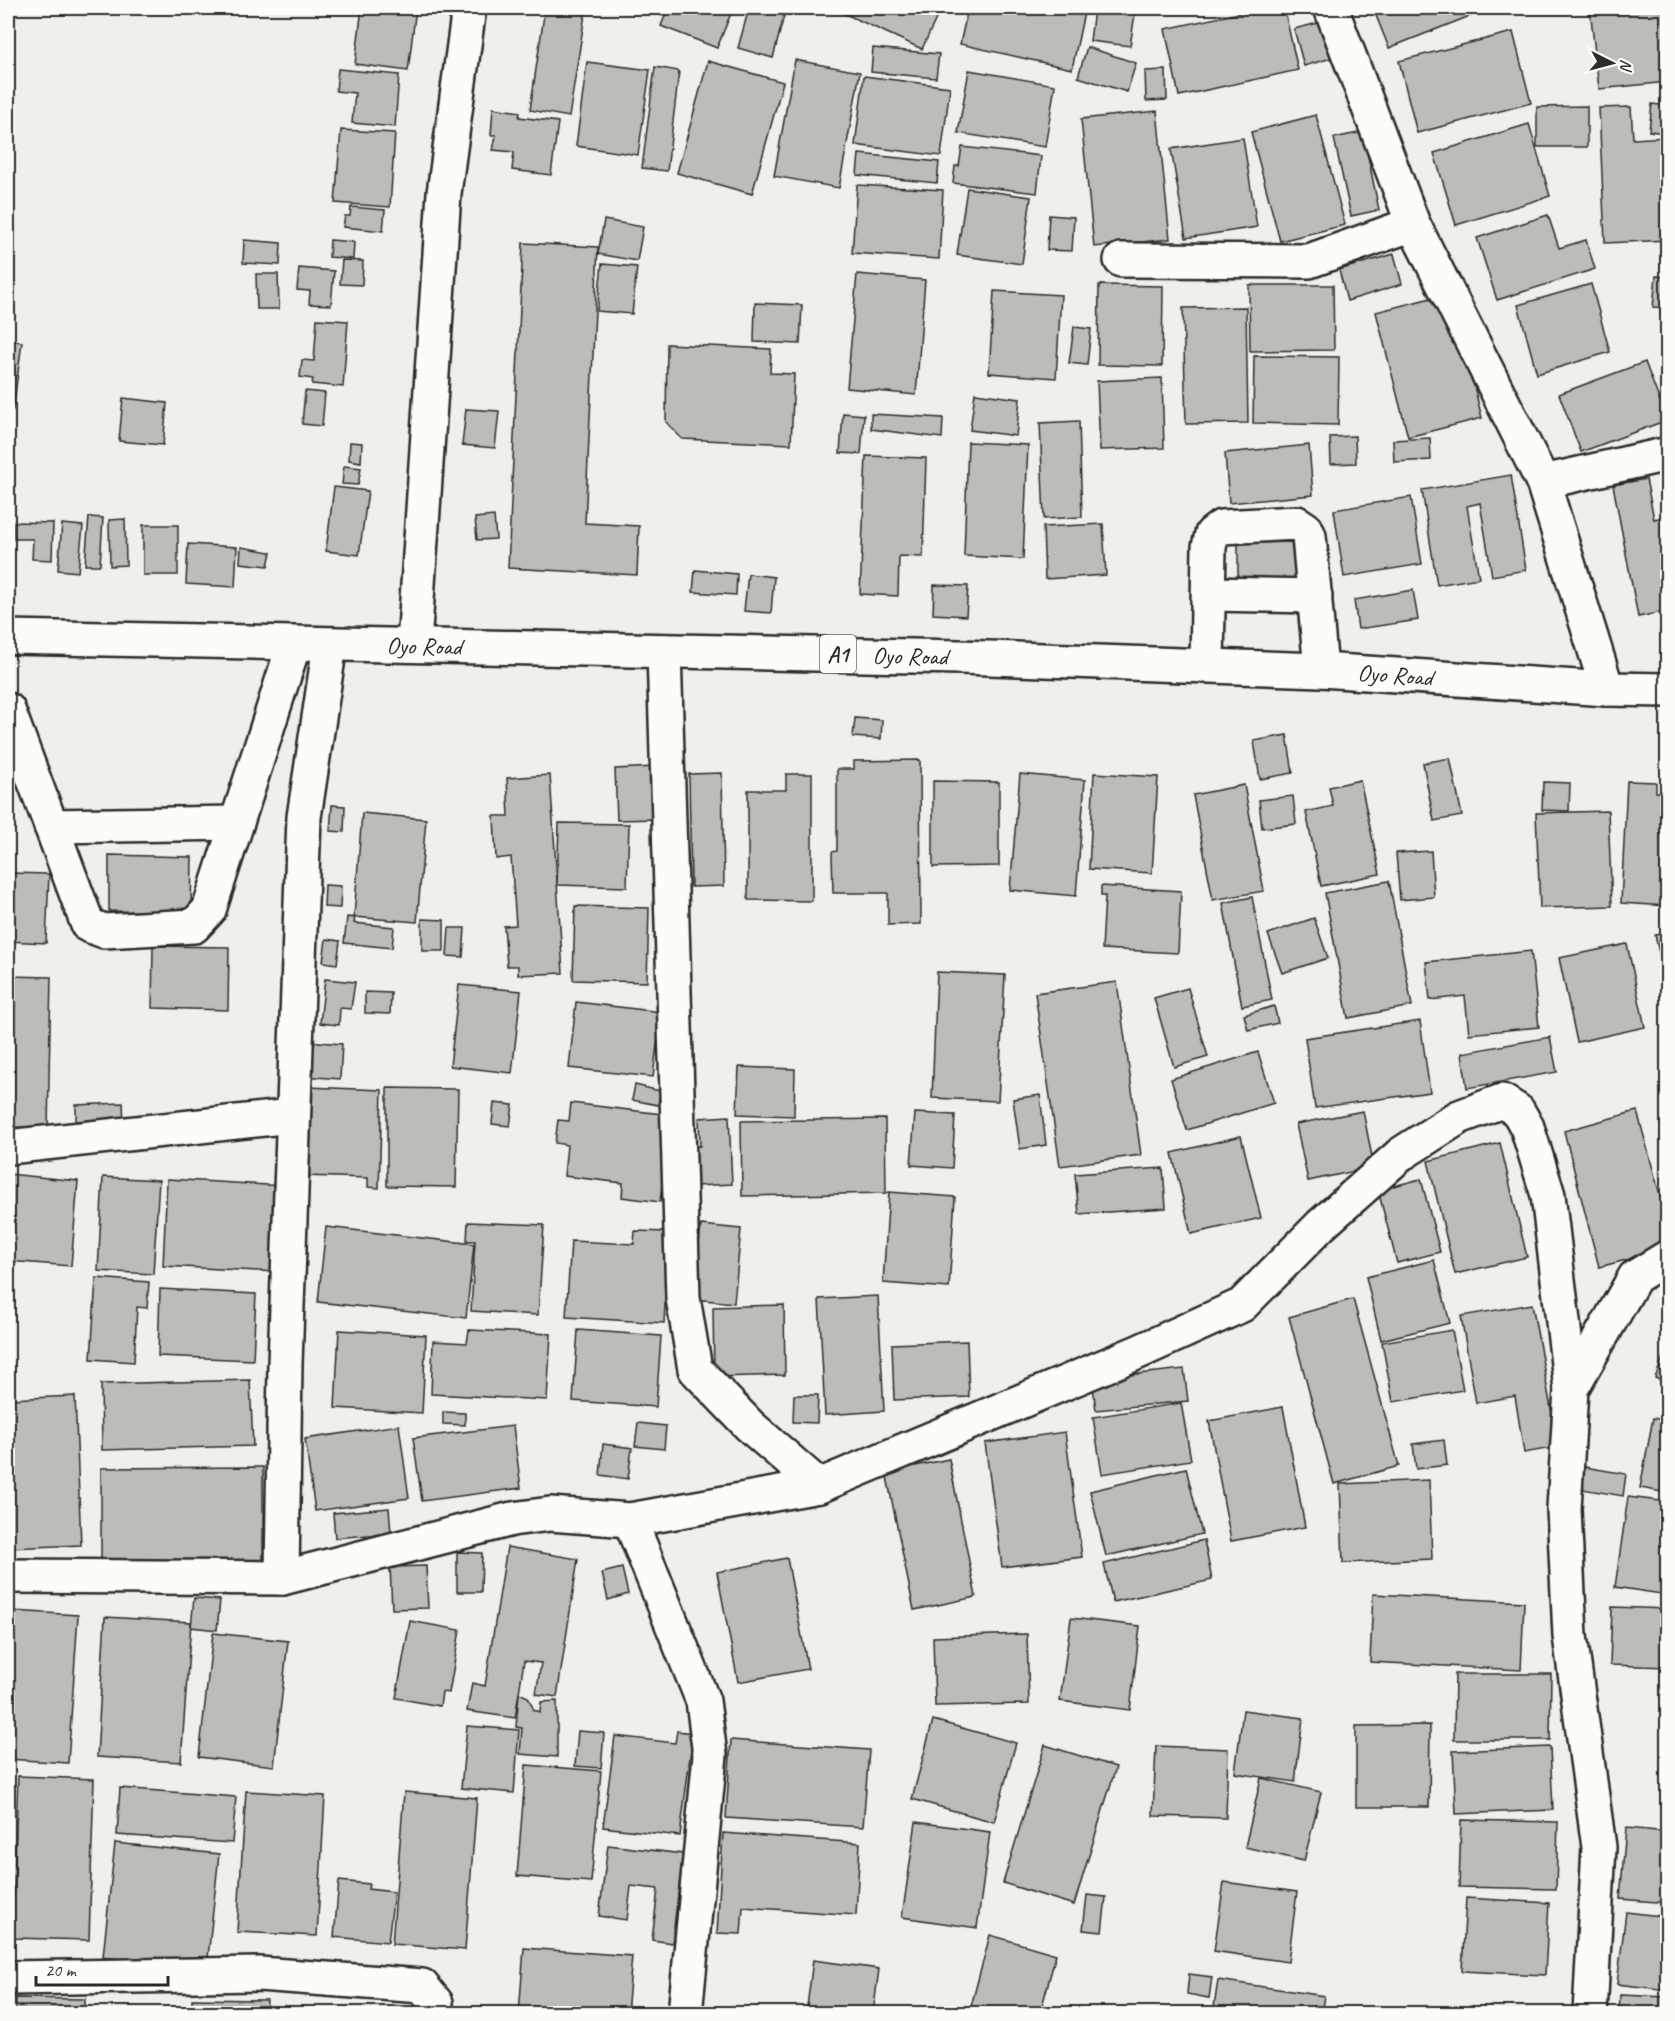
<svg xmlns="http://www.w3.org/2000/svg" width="1675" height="2021" viewBox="0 0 1675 2021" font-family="Caveat,sans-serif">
	<rect width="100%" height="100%" fill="#f0efeb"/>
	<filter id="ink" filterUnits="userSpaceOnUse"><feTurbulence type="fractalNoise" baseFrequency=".0167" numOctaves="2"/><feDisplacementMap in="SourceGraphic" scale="12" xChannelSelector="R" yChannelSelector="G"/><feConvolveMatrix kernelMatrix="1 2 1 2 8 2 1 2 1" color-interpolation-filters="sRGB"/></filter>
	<g filter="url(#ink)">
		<g fill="#bdbcb8" stroke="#2b2b2b" stroke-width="1.5">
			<polygon points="362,8 416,8 408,71 355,64"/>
			<polygon points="545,8 586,8 569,117 530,110"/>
			<polygon points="668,8 733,8 717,48 661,26"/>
			<polygon points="749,8 786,8 773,58 738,48"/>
			<polygon points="832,8 941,8 922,49"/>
			<polygon points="968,8 1085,8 1072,69 960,44"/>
			<polygon points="1263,8 1284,8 1298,70 1179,96 1165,29"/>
			<polygon points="1373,8 1484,8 1485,10 1389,48"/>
			<polygon points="1590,8 1668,8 1668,82 1599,89"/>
			<polygon points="1094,9 1135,14 1130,46 1090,41"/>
			<polygon points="1326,21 1335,57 1304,66 1294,29"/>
			<polygon points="1513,32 1531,103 1417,133 1399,61"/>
			<polygon points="1087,47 1136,63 1127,92 1078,77"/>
			<polygon points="873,48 939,54 936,78 871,72"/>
			<polygon points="795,60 860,72 839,188 774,176"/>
			<polygon points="708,61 783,82 752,194 677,173"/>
			<polygon points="587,62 650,70 638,155 576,146"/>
			<polygon points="655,67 679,71 667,171 642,168"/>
			<polygon points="338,69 399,75 395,127 352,123 355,93 336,91"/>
			<polygon points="969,70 1055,85 1045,147 958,133"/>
			<polygon points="1166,70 1167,100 1146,101 1145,71"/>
			<polygon points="864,76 950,87 941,156 855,145"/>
			<polygon points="1652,104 1668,106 1666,133 1649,131"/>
			<polygon points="1587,106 1587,147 1537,147 1537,107"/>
			<polygon points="1631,107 1633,139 1668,137 1668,240 1605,243 1599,108"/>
			<polygon points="493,108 520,112 519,117 558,122 551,175 512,170 514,152 493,150 496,135 491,135"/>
			<polygon points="1157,111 1170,239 1094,247 1081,119"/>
			<polygon points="1316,115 1345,225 1280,241 1251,132"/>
			<polygon points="1529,124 1550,196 1456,225 1434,153"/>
			<polygon points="341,130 395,133 390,207 335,203"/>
			<polygon points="1363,132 1379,210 1351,216 1334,138"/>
			<polygon points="1243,138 1257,227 1186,238 1171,149"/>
			<polygon points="962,147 1041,156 1037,193 953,183 955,166 959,166"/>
			<polygon points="859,154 939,162 937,183 857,175"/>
			<polygon points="857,185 943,190 939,259 852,253"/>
			<polygon points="967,188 1031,197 1022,264 957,255"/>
			<polygon points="351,207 385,210 383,231 343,227 345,216 350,216"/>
			<polygon points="1049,215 1074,217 1072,251 1047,250"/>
			<polygon points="1548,215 1559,248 1586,240 1595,269 1497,300 1477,238"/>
			<polygon points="604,220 643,227 637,261 598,254"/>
			<polygon points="244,240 281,243 280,265 243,263"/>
			<polygon points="330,240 354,242 353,259 329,257"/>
			<polygon points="523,243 598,247 585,523 639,526 637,575 508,568"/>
			<polygon points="1394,254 1402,284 1347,301 1339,270"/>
			<polygon points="342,260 363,261 362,285 340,284"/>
			<polygon points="602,264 637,267 632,314 597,311"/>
			<polygon points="299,268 334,271 331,305 309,304 310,291 297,290"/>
			<polygon points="256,274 278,274 279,309 257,309"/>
			<polygon points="857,274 925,280 916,395 847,388"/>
			<polygon points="1656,276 1668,277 1668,308 1653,307"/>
			<polygon points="1591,284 1610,352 1537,374 1518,305"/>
			<polygon points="1099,285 1163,286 1162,366 1098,365"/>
			<polygon points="1249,285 1333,285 1334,350 1250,351"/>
			<polygon points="994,291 1061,295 1056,378 989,373"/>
			<polygon points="1451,293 1482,418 1408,437 1376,312"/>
			<polygon points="755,303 802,305 800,344 754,342"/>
			<polygon points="1246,307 1248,423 1186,424 1183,308"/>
			<polygon points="317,319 348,321 343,387 312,384 313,379 300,377 302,360 314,361"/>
			<polygon points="1074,327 1091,329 1087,365 1069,363"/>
			<polygon points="8,340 22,342 13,410 8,409"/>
			<polygon points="667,344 771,349 770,373 794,374 791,444 682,439 666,422"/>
			<polygon points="1254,356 1339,357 1338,425 1253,423"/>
			<polygon points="1645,362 1667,420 1581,452 1559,394"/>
			<polygon points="1162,378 1164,448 1100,450 1097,381"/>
			<polygon points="305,391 325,393 322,426 302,424"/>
			<polygon points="975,393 1020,399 1016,436 970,430"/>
			<polygon points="123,398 167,403 163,445 119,441"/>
			<polygon points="466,409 499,411 495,448 462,445"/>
			<polygon points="843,413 864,415 861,454 840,453"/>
			<polygon points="871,414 943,418 942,438 871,429"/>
			<polygon points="1079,421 1082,517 1044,519 1040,423"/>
			<polygon points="1355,436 1356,463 1331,464 1330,437"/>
			<polygon points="1430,438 1431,460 1394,462 1393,440"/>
			<polygon points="350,442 362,443 361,462 349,460"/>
			<polygon points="968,442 1028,445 1023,559 964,556"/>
			<polygon points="8,445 12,445 11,471 8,471"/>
			<polygon points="1309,445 1313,495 1229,503 1225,453"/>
			<polygon points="866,456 926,458 923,557 899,556 898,596 860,594"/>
			<polygon points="344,466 361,468 358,485 342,484"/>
			<polygon points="1511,475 1526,570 1492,576 1480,503 1467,506 1479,578 1437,585 1422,490"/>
			<polygon points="1646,479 1654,519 1668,516 1668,611 1638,617 1613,485"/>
			<polygon points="334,487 368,491 359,555 326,551"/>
			<polygon points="1411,497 1422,564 1344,577 1334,510"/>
			<polygon points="494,516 496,539 477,540 475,518"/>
			<polygon points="89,517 103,518 100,565 85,565"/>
			<polygon points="125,519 126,565 110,566 109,520"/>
			<polygon points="14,522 53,523 52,560 32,559 33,539 14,539"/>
			<polygon points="62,524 83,526 78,572 58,570"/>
			<polygon points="1103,524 1106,575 1045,579 1043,527"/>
			<rect x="143" y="525" width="35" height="50"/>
			<polygon points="1299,542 1299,589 1238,590 1238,543"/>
			<polygon points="188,544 237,547 235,587 186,584"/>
			<polygon points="241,547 271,552 268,566 240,563"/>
			<polygon points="695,570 737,574 736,595 693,592"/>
			<polygon points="748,574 774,577 771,613 744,611"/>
			<polygon points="934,585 968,586 966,616 933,614"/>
			<polygon points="1413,590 1418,620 1358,629 1354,600"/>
			<polygon points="855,718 882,720 881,739 853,737"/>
			<polygon points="1287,735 1293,773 1260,779 1254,741"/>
			<polygon points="1450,758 1462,816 1434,821 1423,763"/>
			<polygon points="920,760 921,924 888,925 888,893 833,893 832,852 837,851 837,769 854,769 854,761"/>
			<polygon points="655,767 657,819 617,820 615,769"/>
			<polygon points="722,773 724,886 691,887 689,774"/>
			<polygon points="1094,773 1158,777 1152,873 1089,869"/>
			<polygon points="786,774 812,774 812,901 748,900 748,790 786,790"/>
			<polygon points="1020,774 1085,780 1076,896 1010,890"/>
			<polygon points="550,775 563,973 518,975 518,966 507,966 504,926 516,925 511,857 496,859 494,816 509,816 507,778"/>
			<polygon points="1360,780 1380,874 1321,886 1306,812 1333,806 1329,787"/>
			<polygon points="933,781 999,782 999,866 933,867"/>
			<polygon points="1627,781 1656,782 1656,792 1668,793 1668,906 1621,903"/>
			<polygon points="1543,782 1570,783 1569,811 1542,810"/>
			<polygon points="1244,785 1264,891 1213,900 1193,795"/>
			<polygon points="1293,796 1296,824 1262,828 1259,800"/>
			<polygon points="332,805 345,806 344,832 330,831"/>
			<polygon points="1608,811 1612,906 1540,908 1536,813"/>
			<polygon points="362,813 426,819 417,922 354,917"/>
			<polygon points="559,823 629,824 627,887 557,885"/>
			<polygon points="1431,851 1434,897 1400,900 1396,853"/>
			<polygon points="109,855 192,857 191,913 109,911"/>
			<polygon points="8,873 49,874 46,943 8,941"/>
			<polygon points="1389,881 1412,1006 1348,1018 1325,893"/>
			<polygon points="325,885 341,886 340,908 324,907"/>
			<polygon points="1101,886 1181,891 1178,953 1102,949 1105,896 1101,896"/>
			<polygon points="1252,897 1272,1000 1242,1006 1223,903"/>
			<polygon points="575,906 649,908 647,982 573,980"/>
			<polygon points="347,917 355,918 354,923 394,927 392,948 344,943"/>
			<polygon points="1314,918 1328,958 1282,973 1268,934"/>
			<polygon points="422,919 444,920 444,951 422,951"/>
			<polygon points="449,928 465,928 463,957 447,956"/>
			<polygon points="1668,933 1668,993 1655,935"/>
			<polygon points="326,939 340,941 337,964 323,962"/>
			<polygon points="1627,944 1645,1027 1577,1042 1559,958"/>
			<polygon points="153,946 229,947 228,1010 152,1008"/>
			<polygon points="1531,951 1539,1027 1469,1034 1465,996 1430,1000 1426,962"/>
			<polygon points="937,972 1005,975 998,1101 932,1098"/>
			<polygon points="8,976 51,977 48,1128 8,1127"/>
			<polygon points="325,979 355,982 351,1009 340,1008 339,1025 320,1023"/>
			<polygon points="1117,982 1141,1155 1060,1166 1035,993"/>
			<polygon points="459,985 521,991 512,1073 450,1066"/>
			<polygon points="1188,988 1208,1057 1174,1067 1154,998"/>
			<polygon points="365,992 391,993 390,1014 365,1013"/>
			<polygon points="576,1002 661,1012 653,1077 569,1068"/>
			<polygon points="1274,1006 1278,1023 1248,1030 1244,1015"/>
			<polygon points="1420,1021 1430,1092 1315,1108 1305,1038"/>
			<polygon points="1550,1037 1557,1072 1467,1088 1462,1053"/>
			<polygon points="307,1041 342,1044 340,1079 305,1076"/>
			<polygon points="1258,1052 1274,1103 1187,1130 1171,1079"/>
			<polygon points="739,1067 795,1069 794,1116 737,1114"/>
			<polygon points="635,1085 660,1091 658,1105 632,1100"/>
			<polygon points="307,1087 382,1090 379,1188 368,1187 368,1178 304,1176"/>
			<polygon points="387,1088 458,1089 456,1187 387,1186"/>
			<polygon points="1040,1095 1046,1145 1020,1149 1013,1099"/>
			<polygon points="123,1103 124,1124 76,1127 76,1105"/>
			<polygon points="494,1103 513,1105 510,1126 492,1124"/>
			<polygon points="571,1103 670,1115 660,1202 622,1197 623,1183 564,1176 567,1145 555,1143 558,1120 569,1121"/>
			<polygon points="1363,1111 1374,1167 1308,1181 1296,1124"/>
			<polygon points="1637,1111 1668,1224 1668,1249 1599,1267 1564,1131"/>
			<polygon points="915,1113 955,1115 952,1168 911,1165"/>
			<polygon points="729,1116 732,1184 696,1186 695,1146 700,1146 699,1118"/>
			<polygon points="885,1119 886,1193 742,1196 741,1121"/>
			<polygon points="1241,1136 1261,1218 1191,1234 1172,1153"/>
			<polygon points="1500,1143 1527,1257 1455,1274 1428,1161"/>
			<polygon points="1163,1168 1166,1208 1079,1214 1075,1174"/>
			<polygon points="8,1174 78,1181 71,1266 8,1261"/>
			<polygon points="103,1177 159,1180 153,1274 98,1271"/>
			<polygon points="167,1179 283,1186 278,1272 163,1266"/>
			<polygon points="1421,1179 1440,1252 1397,1263 1378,1190"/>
			<polygon points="889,1192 955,1197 949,1288 883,1283"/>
			<polygon points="468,1222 544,1225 538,1315 471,1311 475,1241 467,1241"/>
			<polygon points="701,1225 741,1229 734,1303 694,1299"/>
			<polygon points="326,1227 474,1244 466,1318 318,1302"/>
			<polygon points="635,1231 669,1232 664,1323 566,1317 571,1241 634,1244"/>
			<polygon points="1434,1260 1450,1323 1381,1340 1366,1277"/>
			<polygon points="96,1278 149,1282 147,1308 137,1307 134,1362 91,1359"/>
			<polygon points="160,1289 256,1294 253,1360 158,1356"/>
			<polygon points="878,1296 884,1411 825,1415 819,1299"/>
			<polygon points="1353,1299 1399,1466 1334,1484 1289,1317"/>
			<polygon points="1532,1304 1558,1447 1524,1453 1515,1396 1476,1403 1461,1316"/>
			<polygon points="784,1305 785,1375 714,1377 713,1307"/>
			<polygon points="339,1330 426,1335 422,1413 335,1408"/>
			<polygon points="469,1330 551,1334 547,1400 431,1394 433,1341 467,1343"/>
			<polygon points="578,1330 661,1336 656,1407 573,1401"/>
			<polygon points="1452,1330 1463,1390 1393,1402 1382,1342"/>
			<polygon points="967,1341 969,1397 894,1400 892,1344"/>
			<polygon points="1668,1345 1668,1383 1655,1378"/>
			<polygon points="1184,1369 1188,1401 1096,1410 1092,1379"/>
			<polygon points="250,1380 253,1446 102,1450 101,1384"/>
			<polygon points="794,1395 818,1395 817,1423 793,1422"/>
			<polygon points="75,1396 81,1545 9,1548 8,1399"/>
			<polygon points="1181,1403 1191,1460 1102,1474 1093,1417"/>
			<polygon points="1283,1407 1305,1527 1231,1541 1209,1421"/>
			<polygon points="443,1412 465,1413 465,1425 443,1424"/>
			<polygon points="1653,1418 1668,1421 1668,1493 1640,1488"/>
			<polygon points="638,1423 666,1426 664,1449 635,1446"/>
			<polygon points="399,1425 409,1498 315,1511 305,1439"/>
			<polygon points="513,1426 521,1488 422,1501 413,1438"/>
			<polygon points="1065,1432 1082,1557 1002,1567 985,1443"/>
			<polygon points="1444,1440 1447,1465 1416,1469 1413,1444"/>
			<polygon points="603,1444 632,1448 628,1479 600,1475"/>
			<polygon points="949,1459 976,1597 914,1610 886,1472"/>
			<polygon points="263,1467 263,1560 101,1560 101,1468"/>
			<polygon points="1585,1467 1626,1474 1623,1496 1582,1489"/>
			<polygon points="1186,1468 1202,1534 1106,1556 1090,1491"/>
			<polygon points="1429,1480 1432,1559 1343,1563 1340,1484"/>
			<polygon points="1628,1497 1668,1502 1668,1595 1615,1587"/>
			<polygon points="389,1508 391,1533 335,1538 333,1513"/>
			<polygon points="1204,1540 1212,1580 1113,1602 1104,1564"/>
			<polygon points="507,1547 578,1559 557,1697 536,1694 541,1663 524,1661 515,1718 467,1711 472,1683 485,1686"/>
			<polygon points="457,1552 482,1553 481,1592 457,1592"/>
			<polygon points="787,1558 808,1669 738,1682 717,1572"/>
			<polygon points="426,1566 428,1608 392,1609 390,1567"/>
			<polygon points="622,1568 628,1594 608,1600 602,1573"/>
			<polygon points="1373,1594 1524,1602 1521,1670 1370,1662"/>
			<polygon points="194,1598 220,1600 217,1630 191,1627"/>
			<polygon points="1612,1607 1668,1609 1668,1667 1610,1665"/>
			<polygon points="12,1611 78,1615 68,1763 8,1759 8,1686"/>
			<polygon points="105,1617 191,1622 181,1762 97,1757"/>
			<polygon points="1071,1618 1140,1626 1130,1710 1060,1701"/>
			<polygon points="410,1621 460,1630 449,1693 442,1692 440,1706 396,1698"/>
			<polygon points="213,1633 288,1641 274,1766 199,1757"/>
			<polygon points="1027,1634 1029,1704 935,1706 933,1637"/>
			<polygon points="1455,1674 1551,1674 1550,1740 1454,1740"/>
			<polygon points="519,1693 528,1697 534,1710 540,1712 541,1702 557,1701 557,1757 520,1754 522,1728 516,1727"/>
			<polygon points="1243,1710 1303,1718 1295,1782 1235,1773"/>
			<polygon points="933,1720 1016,1743 994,1822 912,1799"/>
			<polygon points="1430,1725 1429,1807 1356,1807 1356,1726"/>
			<polygon points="467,1726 519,1730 514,1793 461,1788"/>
			<polygon points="578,1731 604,1733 601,1768 575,1766"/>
			<polygon points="677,1731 693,1733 680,1836 603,1827 615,1736 675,1743"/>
			<polygon points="731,1740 869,1750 863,1827 726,1818"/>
			<polygon points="1045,1745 1116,1767 1074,1905 1003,1883"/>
			<polygon points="1156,1746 1228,1749 1226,1818 1153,1816"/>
			<polygon points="1550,1747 1553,1810 1456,1814 1453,1751"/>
			<polygon points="526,1765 601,1771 591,1882 517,1876"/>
			<polygon points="18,1776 94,1779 89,1940 12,1938"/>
			<polygon points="1261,1778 1321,1792 1304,1861 1245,1847"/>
			<polygon points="120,1788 236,1797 232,1843 117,1835"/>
			<polygon points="246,1791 325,1796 317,1936 237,1932"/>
			<polygon points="404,1792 477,1798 465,1950 392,1944"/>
			<polygon points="1461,1820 1558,1822 1556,1889 1459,1887"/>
			<polygon points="916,1822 990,1832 977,1928 902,1917"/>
			<polygon points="1626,1828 1668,1832 1668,1903 1620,1899"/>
			<polygon points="723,1833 860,1843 856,1915 743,1907 741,1934 717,1933"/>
			<polygon points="115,1843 219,1854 207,1967 103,1957"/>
			<polygon points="608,1845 683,1854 672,1943 652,1940 658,1889 631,1886 627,1920 599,1916"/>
			<polygon points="339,1881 369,1884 368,1889 394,1892 388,1942 334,1937"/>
			<polygon points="1224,1882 1297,1892 1288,1962 1214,1951"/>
			<polygon points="1087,1895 1106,1897 1102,1932 1083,1930"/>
			<polygon points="1466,1898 1549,1903 1545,1975 1462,1971"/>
			<polygon points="1626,1912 1668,1917 1668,1990 1617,1984"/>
			<polygon points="990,1935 1056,1954 1040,2014 969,2014"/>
			<polygon points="524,1948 632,1956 627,2014 519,2014"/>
			<polygon points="813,1960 879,1969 873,2014 806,2014"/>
			<polygon points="1189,1974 1212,1977 1209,1998 1187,1994"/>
			<polygon points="1218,1980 1324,1996 1321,2014 1213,2014"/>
			<polygon points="1620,1995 1668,1997 1668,2014 1619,2014"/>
			<polygon points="16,1998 85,1999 85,2014 16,2014"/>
			<polygon points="192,1999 267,2000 266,2014 192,2014"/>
		</g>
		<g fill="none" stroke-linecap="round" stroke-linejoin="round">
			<defs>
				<g id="minor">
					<polyline points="1331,8 1413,224 1543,482 1607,689"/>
					<polyline points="1121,260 1309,261 1413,224"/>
					<polyline points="1543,482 1668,454"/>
					<polyline points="1209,594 1315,596"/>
					<polyline points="414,645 444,193 469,8"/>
					<polyline points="664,651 683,1298 695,1369 750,1426 819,1486"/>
					<polyline points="1207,666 1209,547 1212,534 1221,527 1297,523 1306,529 1309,536 1321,670"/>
					<polyline points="8,710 88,925 104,931 194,926 209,910 294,644"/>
					<polyline points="51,826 236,823"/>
					<polyline points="8,1147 292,1116"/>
					<polyline points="630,1520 703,1701 710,1755 685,2014"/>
					<polyline points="8,1576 282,1578 512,1519 550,1514 630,1520 819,1486 1136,1353 1242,1305 1321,1225 1401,1154 1459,1117 1502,1101 1518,1111 1527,1127 1548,1195 1571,1389"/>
					<polyline points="282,1578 285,1364 304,817 330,645"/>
					<polyline points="8,1978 259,1974 422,1986 436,2003 434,2014"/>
					<polyline points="1590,2014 1599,1847 1570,1636 1564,1509 1571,1389 1635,1277 1668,1257"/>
				</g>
				<polyline id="highway" points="8,637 960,657 1321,670 1607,689 1668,690"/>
			</defs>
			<use href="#minor" stroke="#2b2b2b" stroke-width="38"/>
			<use href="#highway" stroke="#2b2b2b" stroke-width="38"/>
			<use href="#minor" stroke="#fdfcf7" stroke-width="33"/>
			<use href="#highway" stroke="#fdfcf7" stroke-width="33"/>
		</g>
	</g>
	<g text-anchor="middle" stroke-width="4.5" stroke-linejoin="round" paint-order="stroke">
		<rect fill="#fdfcf7" stroke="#6a6a68" stroke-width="1.5" x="820" y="635" width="36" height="38" rx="4.5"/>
		<g font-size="22" font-weight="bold" fill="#2b2b2b">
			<text x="838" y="662">A1</text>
		</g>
		<g font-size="24" fill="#2b2b2b" stroke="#fdfcf7">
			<text transform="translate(424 646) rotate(1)" y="8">Oyo Road</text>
			<text transform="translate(910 656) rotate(1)" y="8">Oyo Road</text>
			<text transform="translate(1395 675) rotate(4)" y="8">Oyo Road</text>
		</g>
	</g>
	<rect width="1675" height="2021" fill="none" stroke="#fdfcf7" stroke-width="30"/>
	<rect x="15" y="15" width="1645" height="1991" fill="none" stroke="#2b2b2b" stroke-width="2" filter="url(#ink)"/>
	<g transform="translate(1612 63) rotate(96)" stroke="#fdfcf7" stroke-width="4.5" paint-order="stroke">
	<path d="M0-4.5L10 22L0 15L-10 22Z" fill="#2b2b2b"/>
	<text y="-9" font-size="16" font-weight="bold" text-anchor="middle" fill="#2b2b2b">N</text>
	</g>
	<path d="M36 1976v9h132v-9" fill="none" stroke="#2b2b2b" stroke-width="3"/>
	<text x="45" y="1976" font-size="18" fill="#2b2b2b" stroke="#fdfcf7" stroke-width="4.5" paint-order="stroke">20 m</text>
</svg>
